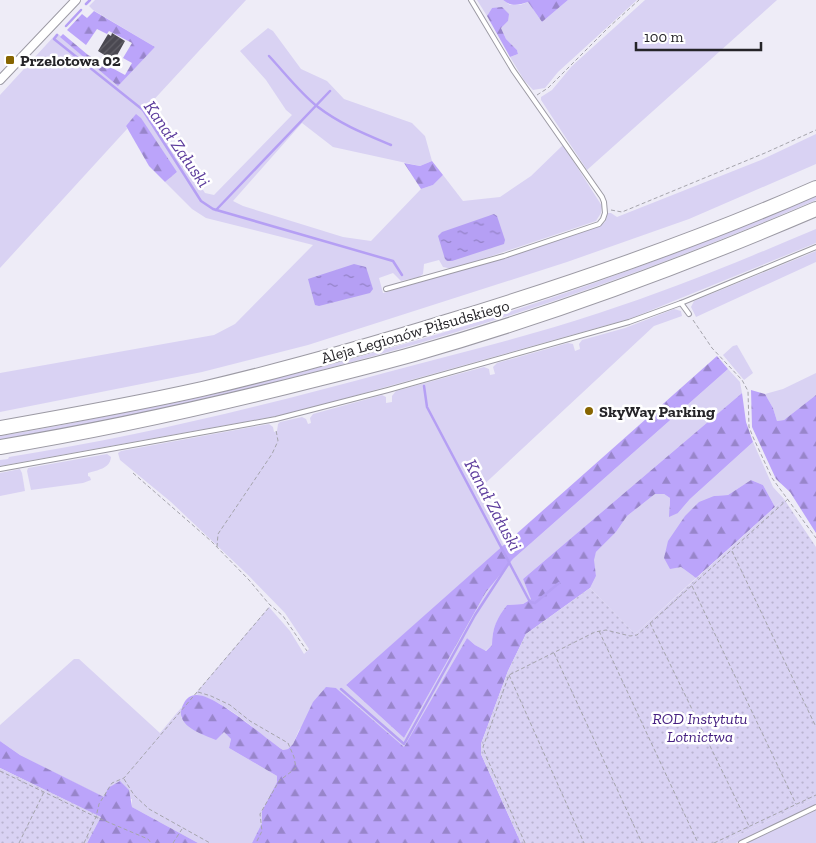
<svg xmlns="http://www.w3.org/2000/svg" width="816" height="843" viewBox="0 0 816 843" font-family="'Zilla Slab',serif">
	<defs>
		<pattern id="forest-firs" width="22" height="20" patternUnits="userSpaceOnUse" patternTransform="scale(1.25)"><rect width="22" height="20" fill="#bba4fa"/><path d="M5 1l3.5 6h-7zM16 11l3.5 6h-7z" fill="#9885ca"/></pattern>
		<pattern id="garden-dots" width="8" height="8" patternUnits="userSpaceOnUse" patternTransform="scale(1.25)"><rect width="8" height="8" fill="#d9d2f3"/><path d="M2 2h.1M6 6h.1" fill="none" stroke="#bab4d0" stroke-width="1.8" stroke-linecap="round"/></pattern>
		<pattern id="water-ripples" width="26" height="14" patternUnits="userSpaceOnUse" patternTransform="scale(1.25)"><rect width="26" height="14" fill="#b59ff4"/><path d="M2 4q2-2 4 0t4 0M15 11q2-2 4 0t4 0" fill="none" stroke="#9381c6"/></pattern>
		<pattern id="building-hatch" width="6" height="6" patternUnits="userSpaceOnUse" patternTransform="scale(1.25)"><rect width="6" height="6" fill="#4a4851"/><path d="M-1 1l2-2M0 6l6-6M5 7l2-2" fill="none" stroke="#615f67"/></pattern>
	</defs>
	<rect width="100%" height="100%" fill="#eeecf7"/>
	<g fill="#d9d2f3">
		<polygon points="95,0 246,0 148,106 205,193 214,195 292,115 286,110 266,80 240,51 268,28 273,31 301,69 327,81 344,99 412,123 425,136 432,161 420,166 333,147 302,123 233,201 243,206 343,237 371,241 421,189 433,185 443,175 463,201 500,197 531,176 563,145 602,206 601,213 596,221 453,269 443,267 439,260 424,264 423,274 419,277 401,281 393,273 379,278 383,293 533,249 600,226 605,222 608,213 611,213 617,217 761,160 816,134 816,164 689,219 567,262 308,345 202,372 0,412 0,373 214,335 235,324 313,245 206,218 192,209 165,182 177,172 126,125 127,129 0,268 0,95 57,33 118,85 155,47 93,10 89,6"/>
		<polygon points="477,0 503,0 510,5 520,5 528,2 542,22 568,0 637,0 558,72 545,88 533,90 524,80 510,57 518,54 517,50 506,39 501,28 508,21 492,8 487,16"/>
		<polygon points="645,0 777,0 587,170 541,100 541,97 552,90 572,66"/>
		<path d="M 816,195 L 816,200 C 552,315 283,390 0,440 L 0,436 C 51,428 101,417 151,407 C 379,359 603,289 816,195 Z"/>
		<path d="M 816,229 L 816,243 L 632,318 L 332,402 L 277,416 L 0,466 L 0,460 L 8,459 L 9,457 C 137,437 263,406 388,372 C 458,353 530,336 599,313 C 673,289 745,259 816,229 Z"/>
		<polygon points="816,251 816,262 696,317 691,307 694,301"/>
		<path d="M 674,309 L 681,311 L 682,316 L 654,326 L 478,490 L 504,546 L 346,685 L 404,738 L 486,592 L 513,559 L 728,369 L 740,382 L 742,393 L 523,579 L 532,598 L 523,604 L 507,605 C 497,618 492,629 492,645 L 485,651 L 475,645 L 467,638 L 404,748 L 336,688 L 299,730 L 293,744 L 288,749 L 283,750 C 254,731 229,702 195,694 L 269,607 L 290,631 L 304,654 L 309,649 L 285,613 L 248,575 L 171,502 L 120,460 L 118,453 L 121,451 L 269,424 L 273,427 L 274,432 L 277,431 L 278,424 L 280,422 L 302,417 L 306,419 L 308,424 L 311,423 L 310,418 L 313,414 L 382,395 L 386,397 L 386,403 L 392,402 L 392,396 L 396,391 L 484,367 L 489,369 L 490,375 L 495,374 L 493,367 L 497,363 L 568,343 L 573,344 L 575,351 L 580,349 L 579,344 L 582,340 L 625,328 Z"/>
		<polygon points="737,345 753,373 744,380 723,355 733,346"/>
		<polygon points="816,373 816,395 784,420 777,421 773,408 765,394 783,389"/>
		<polygon points="753,442 773,487 784,499 775,507 763,485 751,480 728,495 714,496 681,567 696,578 635,634 590,588 596,576 593,560 596,552 616,532 627,516 655,494 664,494 670,498 669,508 678,513 690,499"/>
		<path d="M 107,454 L 111,457 C 110,469 97,470 88,473 L 88,476 L 90,477 L 91,480 L 83,483 L 31,490 L 27,471 L 28,468 Z"/>
		<polygon points="20,469 22,473 25,491 0,496 0,473"/>
		<polygon points="74,659 79,659 160,733 181,708 181,718 224,732 231,739 229,748 277,776 277,782 262,811 262,823 252,843 198,843 132,807 132,799 104,797 95,793 20,755 0,741 0,725"/>
		<polygon points="816,798 816,805 736,843 722,843"/>
		<polygon points="816,810 816,843 747,843"/>
	</g>
	<g fill="url(#forest-firs)">
		<path d="M 503,0 L 568,0 L 542,22 L 528,2 C 518,5 512,7 503,0 Z"/>
		<polygon points="502,7 509,14 508,21 501,28 506,39 517,50 518,54 510,57 487,16 492,8"/>
		<polygon points="94,11 155,47 118,86 60,37 63,34 88,55 125,75 132,63 123,58 132,43 109,31 107,34 97,29 86,45 67,30 82,14 87,18"/>
		<polygon points="136,114 141,118 177,172 165,182 149,166 126,126"/>
		<polygon points="432,161 443,175 433,185 421,189 404,163 420,166"/>
		<polygon points="717,356 728,369 513,559 486,592 404,738 346,685"/>
		<polygon points="751,390 765,394 773,408 777,421 784,420 816,395 816,533 790,492 776,479 752,427"/>
		<path d="M 742,393 L 746,422 L 753,442 L 690,499 L 678,513 L 669,517 L 670,498 L 664,494 L 655,494 L 627,516 L 616,532 L 596,552 L 594,560 L 596,576 L 590,588 L 526,634 L 508,671 L 481,744 L 481,754 L 521,843 L 252,843 L 262,823 L 262,811 L 277,782 L 277,776 L 229,748 L 231,739 L 224,732 L 216,740 C 202,734 171,725 184,703 C 186,699 190,695 196,695 C 216,694 264,738 283,750 L 288,749 L 293,744 L 313,702 L 326,687 L 336,688 L 404,747 L 467,638 L 475,645 L 486,651 L 492,645 C 492,628 497,618 507,605 L 523,604 L 531,599 L 523,579 Z"/>
		<polygon points="751,480 763,485 775,507 696,578 681,567 670,569 664,558 668,541 685,516 699,502 714,496 728,495"/>
		<polygon points="0,741 20,755 104,797 108,788 120,781 129,790 132,807 198,843 87,843 100,817 0,768"/>
	</g>
	<g fill="url(#garden-dots)">
		<polygon points="784,499 816,547 816,798 722,843 521,843 481,754 481,744 508,671 526,634 590,588 635,634"/>
		<polygon points="0,768 101,817 87,843 0,843"/>
	</g>
	<g fill="url(#water-ripples)">
		<polygon points="494,214 497,216 505,240 504,244 452,261 447,261 445,259 438,236 442,232"/>
		<polygon points="354,264 366,267 373,289 370,293 319,306 315,305 308,279"/>
	</g>
	<g fill="none" stroke-linecap="round" stroke-linejoin="round">
		<g stroke="#b59ff4" stroke-width="2.5">
			<polyline points="86,4 90,0"/>
			<polyline points="66,26 81,10"/>
			<polyline points="57,35 54,39 143,110 201,201 213,209 393,261 402,275"/>
			<path d="M 269,56 C 284,72 301,94 318,107 C 340,124 365,134 391,145"/>
			<polyline points="216,210 330,91"/>
			<polyline points="424,386 427,407 530,602 535,603 559,583"/>
			<polyline points="341,689 404,744 475,615 509,563"/>
		</g>
	</g>
	<polygon fill="url(#building-hatch)" points="112,33 125,41 114,61 98,51 108,34 111,36"/>
	<g fill="none" stroke-linecap="round" stroke-linejoin="round">
		<defs>
			<g id="lane">
				<polyline points="386,289 504,256 599,224 603,219 605,213 604,202 602,197 513,70 471,0"/>
				<polyline points="681,303 689,314"/>
				<polyline points="0,469 276,419 388,390 629,322 681,303 816,247"/>
				<polyline points="741,843 816,807"/>
			</g>
			<polyline id="street" points="0,80 76,0"/>
			<g id="highway">
				<path d="M 0,428 C 68,416 135,404 202,389 C 284,370 365,347 446,322 C 571,284 696,241 816,188"/>
				<path d="M 0,447 C 108,429 212,406 318,379 C 350,371 382,363 414,354 C 551,315 685,265 816,209"/>
			</g>
		</defs>
		<use href="#lane" stroke="#9c9aa4" stroke-width="6"/>
		<use href="#street" stroke="#9c9aa4" stroke-width="10"/>
		<use href="#highway" stroke="#9c9aa4" stroke-width="16"/>
		<g stroke="#a5a4ac" stroke-width="1" stroke-dasharray="4 2.5" stroke-linecap="butt">
			<polyline points="537,95 548,88 609,27 639,0"/>
			<polyline points="611,210 622,212 765,153 816,130"/>
			<polyline points="693,320 712,348 742,380 748,391 749,427 753,437 772,478 816,538"/>
			<polyline points="133,473 211,541 249,580 269,604 283,616 307,651"/>
			<polyline points="217,547 218,534 272,454 278,441 276,430"/>
			<polyline points="732,551 816,727"/>
			<polyline points="692,586 796,804"/>
			<polyline points="650,623 749,826"/>
			<polyline points="599,631 698,843"/>
			<polyline points="554,653 642,843"/>
			<polyline points="509,675 584,843"/>
			<polyline points="198,692 211,696 230,705 250,721 288,743 294,757 296,768 279,781 260,814 262,831 256,843"/>
			<polyline points="0,771 96,817 148,839 151,843"/>
			<polyline points="124,779 134,795 149,809 210,843"/>
			<polyline points="19,843 44,792"/>
			<polyline points="84,843 96,817 99,804 112,783 124,778 271,605"/>
			<polyline points="173,843 182,829"/>
			<polyline points="525,843 486,756 483,747 509,675 595,632 606,630 630,636 637,635 788,499"/>
			<polyline points="714,843 816,795"/>
		</g>
		<use href="#lane" stroke="#fff" stroke-width="4"/>
		<use href="#street" stroke="#fff" stroke-width="8"/>
		<use href="#highway" stroke="#fff" stroke-width="14"/>
	</g>
	<g fill="#876500" stroke="#fff" stroke-width="2">
		<rect x="5" y="55" width="10" height="10" rx="2.5"/>
		<circle cx="589" cy="411" r="5"/>
	</g>
	<g text-anchor="middle" stroke-width="5" stroke-linejoin="round" paint-order="stroke">
		<g font-size="16" font-weight="bold" fill="#252428" stroke="#fff" text-anchor="start">
			<text x="20" y="66">Przelotowa 02</text>
			<text x="599" y="417">SkyWay Parking</text>
		</g>
		<g font-size="16" fill="#252428" stroke="#fff">
			<text transform="translate(415 331) rotate(-16)" y="6">Aleja Legionów Piłsudskiego</text>
		</g>
		<g font-size="16" font-style="italic" fill="#462081" stroke="#fff">
			<text x="700" y="724">ROD Instytutu<tspan x="700" dy="18">Lotnictwa</tspan></text>
		</g>
		<g font-size="18" font-style="italic" fill="#5c3b9c" stroke="#fff">
			<text transform="translate(177 144) rotate(55)" y="6">Kanał Załuski</text>
			<text transform="translate(493 505) rotate(62)" y="6">Kanał Załuski</text>
		</g>
	</g>
	<path d="M636 42v8h125v-8" fill="none" stroke="#252428" stroke-width="2.5"/>
	<text x="644" y="42" font-size="15" fill="#252428" stroke="#ffffff" stroke-width="4" paint-order="stroke">100 m</text>
</svg>
